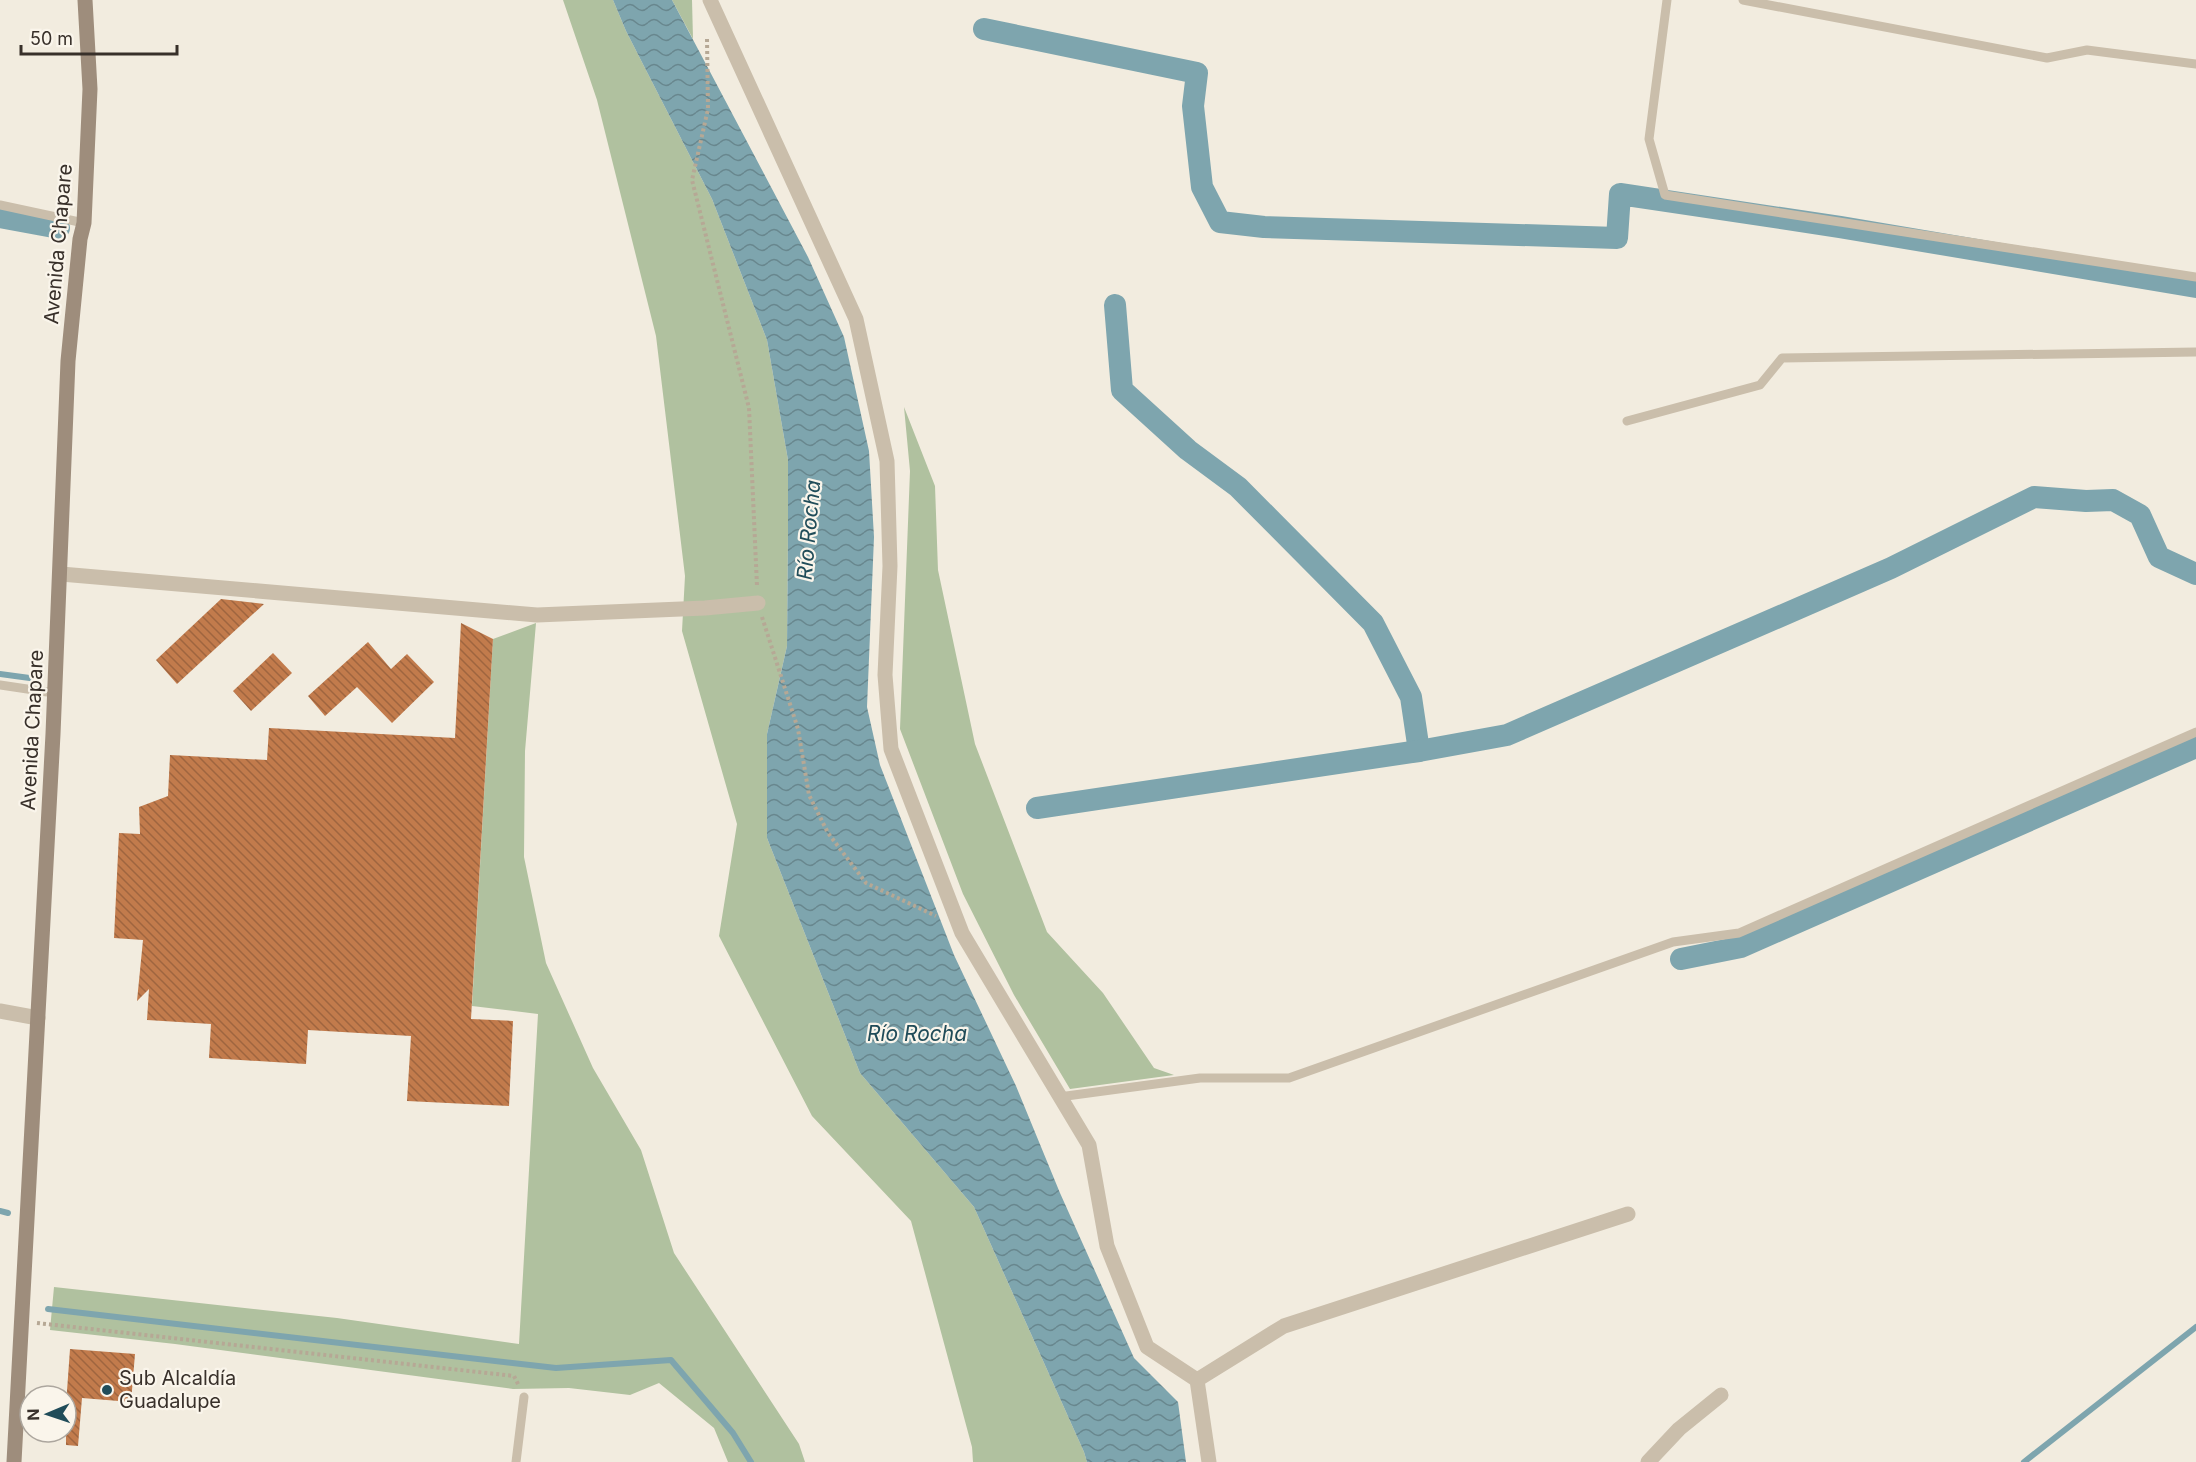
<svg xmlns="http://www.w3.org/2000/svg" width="2196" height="1462" viewBox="0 0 2196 1462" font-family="Inter,sans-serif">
	<defs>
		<pattern id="water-waves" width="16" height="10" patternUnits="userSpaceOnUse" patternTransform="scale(1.5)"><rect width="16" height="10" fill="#7ea5ae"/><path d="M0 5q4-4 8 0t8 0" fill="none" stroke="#68878e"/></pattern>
		<pattern id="building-back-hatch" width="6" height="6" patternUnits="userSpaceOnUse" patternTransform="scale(1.5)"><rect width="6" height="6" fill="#c27b4c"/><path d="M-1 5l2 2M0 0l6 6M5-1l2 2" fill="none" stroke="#9f653f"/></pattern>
	</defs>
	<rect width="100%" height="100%" fill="#f2ecdf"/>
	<g fill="#b0c19f">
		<polygon points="563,0 613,0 626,31 712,199 767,340 788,460 788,531 787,646 767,734 767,838 860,1073 974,1207 1084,1452 1087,1462 973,1462 972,1447 911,1221 812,1116 719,936 737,824 682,631 685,576 656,336 597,100"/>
		<polygon points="672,0 692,0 693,39"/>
		<polygon points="904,407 935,486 938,570 975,744 1047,932 1103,993 1154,1068 1174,1075 1070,1089 1014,995 963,894 900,729 910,471"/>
		<polygon points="536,623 525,751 524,857 546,963 593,1068 641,1150 674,1253 799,1444 805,1462 728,1462 714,1428 659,1383 630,1395 569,1388 513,1389 175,1344 50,1330 54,1287 337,1318 519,1344 538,1014 472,1006 493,639"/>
	</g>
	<polygon fill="url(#water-waves)" points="613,0 672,0 808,257 844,337 869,451 874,537 867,707 880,765 954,955 1016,1086 1060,1193 1134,1358 1178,1402 1186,1462 1087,1462 1084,1452 974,1207 860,1073 767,838 767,734 787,646 788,531 788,460 767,340 712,199 626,31"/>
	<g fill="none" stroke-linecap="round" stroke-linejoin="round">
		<g stroke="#7ea5ae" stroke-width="6">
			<polyline points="0,674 37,679"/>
			<polyline points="0,1211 8,1213"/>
			<polyline points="48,1309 556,1368 671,1360 733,1433 751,1462"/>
			<polyline points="2024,1462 2196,1327"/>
		</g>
		<g stroke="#7ea5ae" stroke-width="22">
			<polyline points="984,29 1197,73 1193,106 1202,187 1220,222 1264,227 1617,238 1620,194 1840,227 2196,287"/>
			<polyline points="0,217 59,228"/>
			<polyline points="1115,305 1122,390 1188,450 1238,487 1373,623 1411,697 1419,751"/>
			<polyline points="1037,808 1419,751 1507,735 1891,568 2034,497 2086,501 2113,500 2140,515 2159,557 2196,574"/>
			<polyline points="1681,959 1741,947 2196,747"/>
		</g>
	</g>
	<g fill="url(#building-back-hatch)">
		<polygon points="221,599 264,604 177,684 156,660"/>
		<polygon points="461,623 493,639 471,1019 513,1021 509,1106 407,1101 411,1036 308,1030 306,1064 209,1058 211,1024 147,1020 149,989 137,1001 143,940 114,938 119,833 140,834 139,807 168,796 170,755 267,760 269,728 455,738"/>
		<polygon points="368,642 391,669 407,654 434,682 392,723 357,687 325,716 308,696"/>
		<polygon points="273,653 292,673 251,711 233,691"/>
		<polygon points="70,1349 135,1354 131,1402 82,1398 78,1446 66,1445 66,1405"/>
	</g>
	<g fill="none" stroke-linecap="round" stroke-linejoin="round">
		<g stroke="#b6a895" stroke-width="4" stroke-dasharray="3 3" stroke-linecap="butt">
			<polyline points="707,39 708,109 692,180 749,408 757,586"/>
			<polyline points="762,617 798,729 809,795 828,833 866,883 936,916"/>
			<polyline points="37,1323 514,1376 519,1386"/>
		</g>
		<g stroke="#cabeab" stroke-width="9">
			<polyline points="1667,0 1649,139 1665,195 2196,277"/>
			<polyline points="1743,0 2047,58 2087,50 2196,64"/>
			<polyline points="0,205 84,223"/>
			<polyline points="1627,421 1760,385 1782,358 2196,352"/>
			<polyline points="0,685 54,693"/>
			<polyline points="1059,1097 1200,1078 1289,1078 1673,942 1739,933 2196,732"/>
			<polyline points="516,1462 524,1397"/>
		</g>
		<g stroke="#cabeab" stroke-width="15">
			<polyline points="710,0 856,319 887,461 890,566 885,675 891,749 962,933 1089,1145 1107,1246 1147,1347 1197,1380 1209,1462"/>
			<polyline points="61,574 537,615 705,608 758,603"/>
			<polyline points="0,1011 38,1018"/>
			<polyline points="1197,1380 1284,1326 1628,1214"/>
			<polyline points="1648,1462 1679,1429 1721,1395"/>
		</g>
		<polyline stroke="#9e8d7c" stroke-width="15" points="14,1462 53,734 68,361 80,239 84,223 90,89 85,0"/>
	</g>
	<circle fill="#204c59" stroke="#faf5eb" stroke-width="2" cx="107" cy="1390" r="6"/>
	<g text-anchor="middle" stroke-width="4.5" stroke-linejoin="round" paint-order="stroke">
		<g font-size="20" fill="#38302a" stroke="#faf5eb">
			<text transform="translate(58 244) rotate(-85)" y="7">Avenida Chapare</text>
			<text transform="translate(32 730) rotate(-87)" y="7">Avenida Chapare</text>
		</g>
		<g font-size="20" fill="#38302a" stroke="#faf5eb" text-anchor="start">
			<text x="119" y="1385">Sub Alcaldía<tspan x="119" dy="23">Guadalupe</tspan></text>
		</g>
		<g font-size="21" font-style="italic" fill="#204c59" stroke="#faf5eb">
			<text transform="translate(809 530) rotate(-85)" y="7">Río Rocha</text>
			<text x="917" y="1041">Río Rocha</text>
		</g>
	</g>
	<g transform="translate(48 1414) rotate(268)"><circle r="28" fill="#faf5eb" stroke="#aca69e" stroke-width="1.5"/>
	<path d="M0-4.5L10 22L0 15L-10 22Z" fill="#204c59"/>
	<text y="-9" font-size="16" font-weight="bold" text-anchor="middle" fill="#38302a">N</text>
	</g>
	<path d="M21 45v9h156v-9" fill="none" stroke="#38302a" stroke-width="3"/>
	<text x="30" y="45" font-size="18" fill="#38302a" stroke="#faf5eb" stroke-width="4.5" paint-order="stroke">50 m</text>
</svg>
